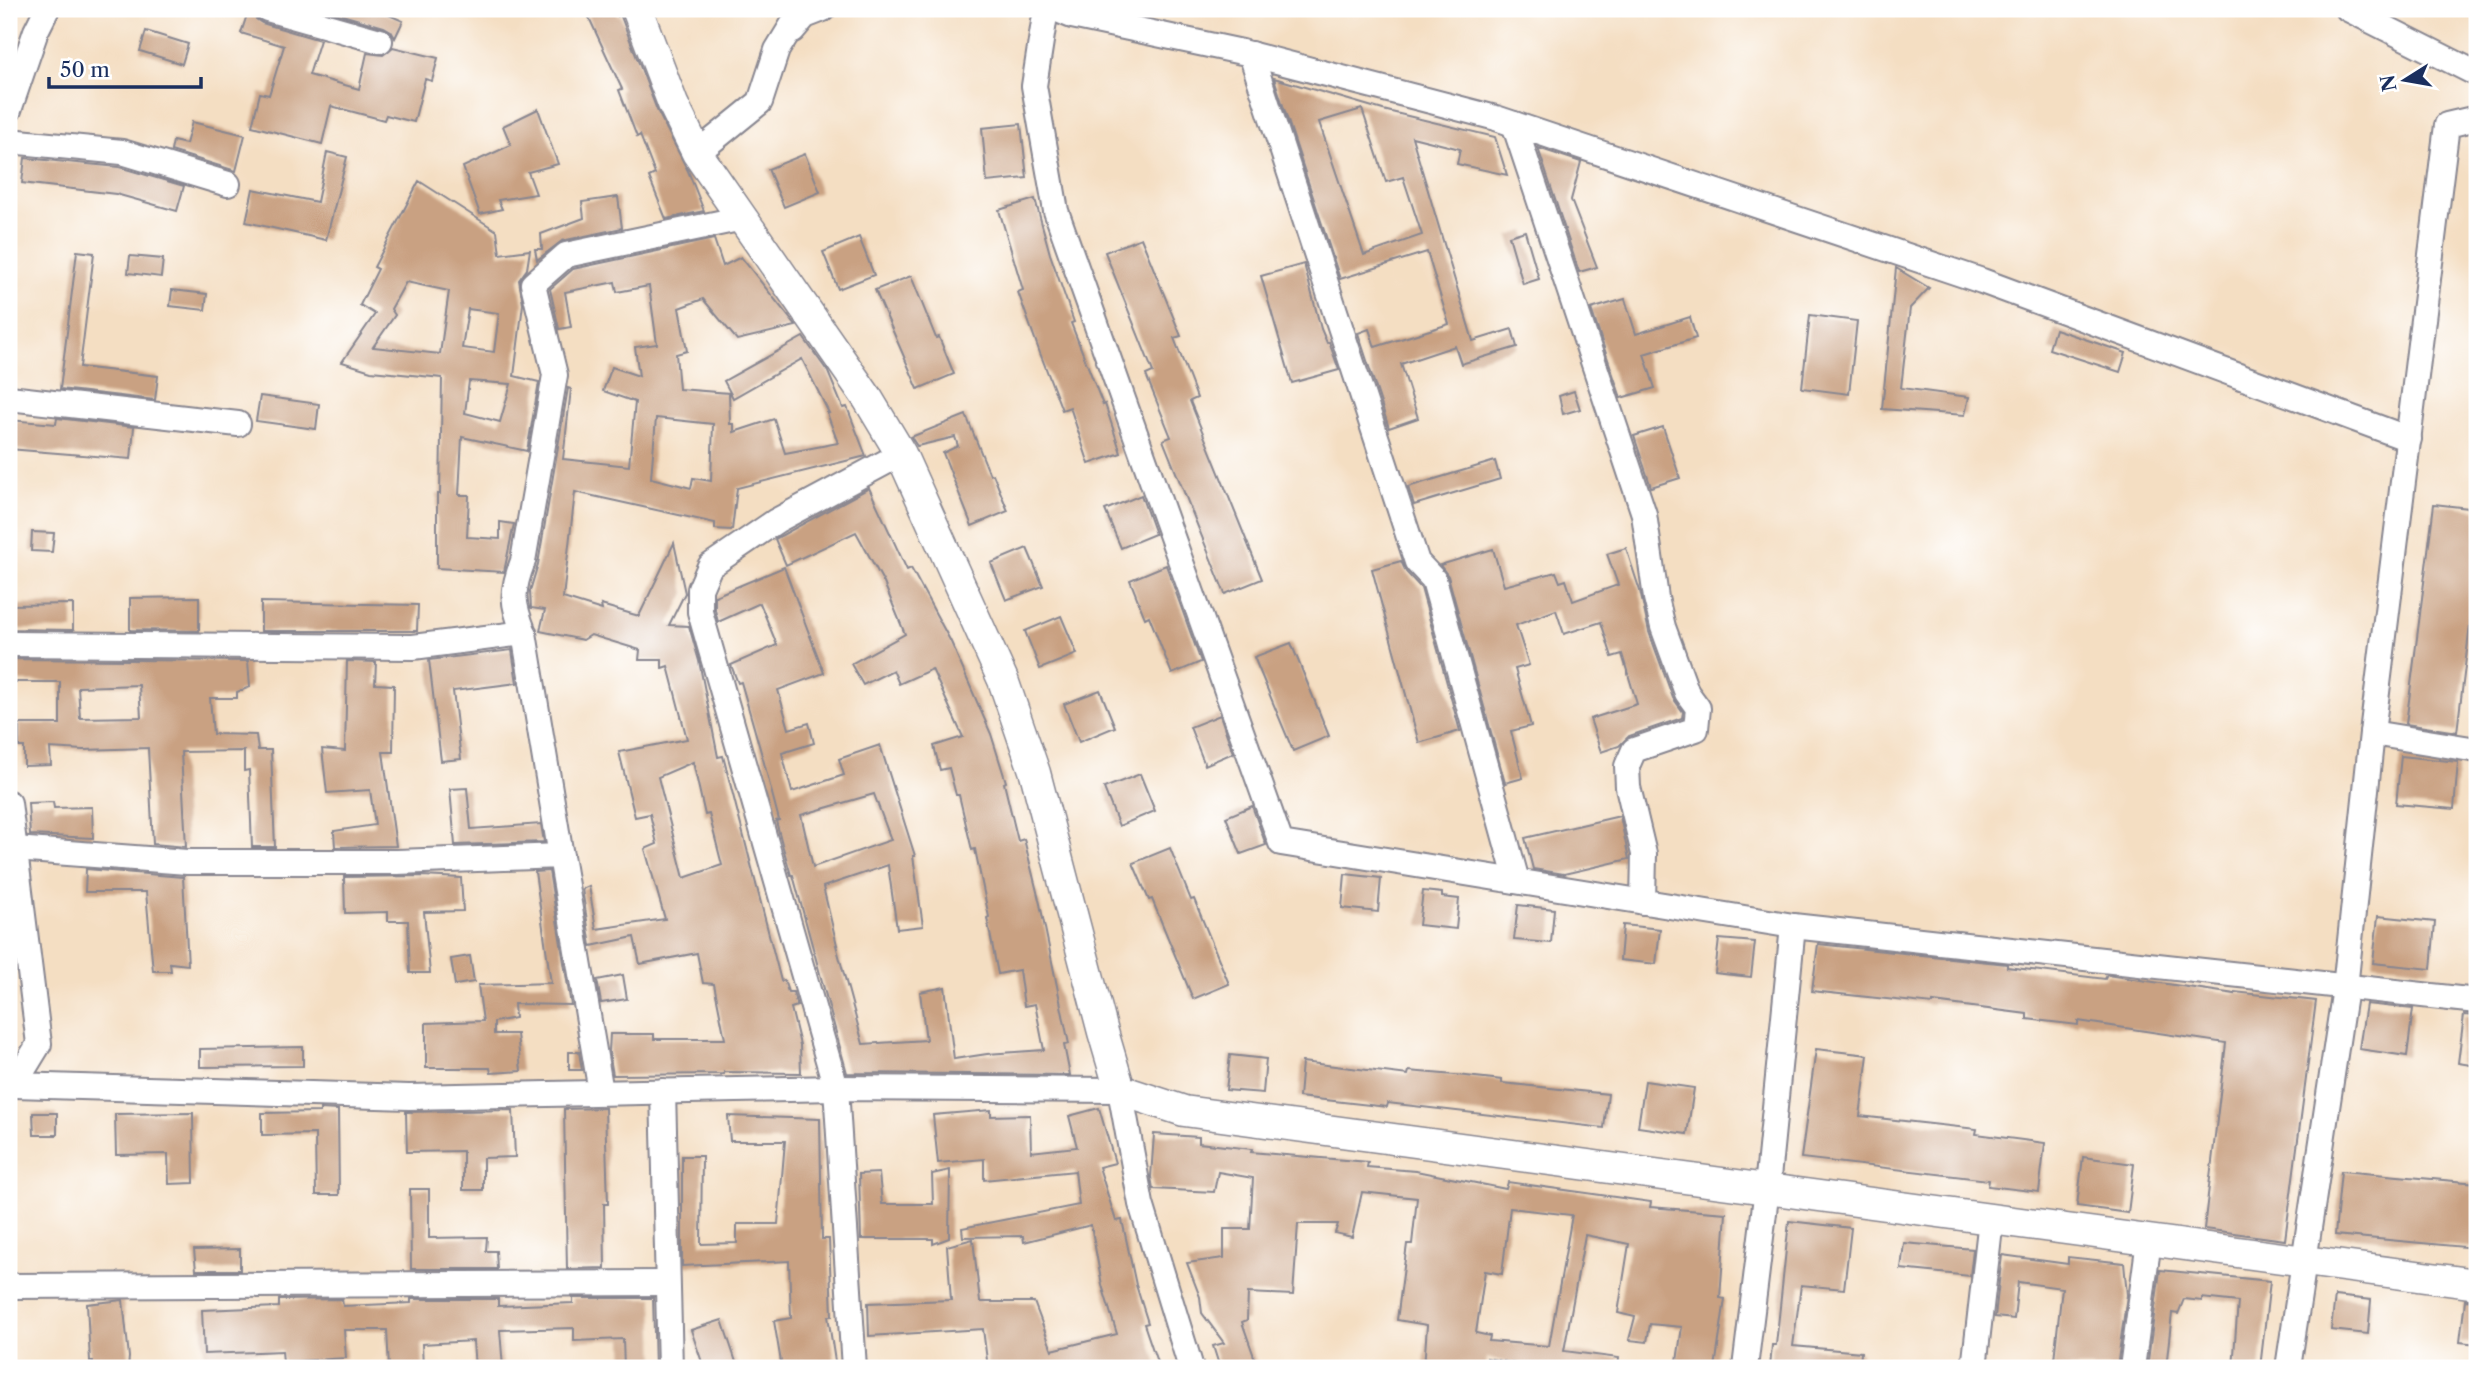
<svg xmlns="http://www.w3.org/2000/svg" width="2486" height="1377" viewBox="0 0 2486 1377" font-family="'Libre Caslon Text',serif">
	<rect width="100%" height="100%" fill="#fff"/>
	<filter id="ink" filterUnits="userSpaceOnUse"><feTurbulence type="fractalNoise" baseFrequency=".0143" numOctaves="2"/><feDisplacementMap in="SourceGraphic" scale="14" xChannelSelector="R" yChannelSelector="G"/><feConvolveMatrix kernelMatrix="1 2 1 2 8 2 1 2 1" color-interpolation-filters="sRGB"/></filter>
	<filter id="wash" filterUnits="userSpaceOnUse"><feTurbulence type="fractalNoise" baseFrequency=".00686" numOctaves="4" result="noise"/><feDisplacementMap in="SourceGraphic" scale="28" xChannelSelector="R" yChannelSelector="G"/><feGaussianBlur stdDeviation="1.57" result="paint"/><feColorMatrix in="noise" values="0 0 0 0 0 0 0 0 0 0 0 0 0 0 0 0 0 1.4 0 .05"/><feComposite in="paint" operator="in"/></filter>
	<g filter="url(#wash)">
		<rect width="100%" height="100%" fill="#f4dec2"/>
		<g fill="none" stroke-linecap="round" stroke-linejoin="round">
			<polyline stroke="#54b5d3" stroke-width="6" points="9,13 11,9"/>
		</g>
		<g id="blocks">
			<g fill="#c9a182" fill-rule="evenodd">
				<polygon points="249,9 253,9 256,19 262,23 320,40 309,75 359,89 367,53 383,55 393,47 438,58 432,81 425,79 414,122 386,115 384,120 331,106 322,144 252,126 260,93 269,95 284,46 241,33"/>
				<polygon points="321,9 375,9 403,21 395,38 391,31 384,27"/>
				<polygon points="585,9 615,9 618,16 620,14 657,110 688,171 704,211 666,219 649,177 655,174 640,135 637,137 619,90 622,89"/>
				<polygon points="146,31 188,44 182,64 140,51"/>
				<path d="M 1274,78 L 1383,110 L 1495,137 L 1507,175 L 1457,164 L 1460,149 L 1412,137 L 1473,341 L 1512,329 L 1517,347 L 1461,364 L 1455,346 L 1401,364 L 1418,418 L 1389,428 L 1358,333 L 1369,329 L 1375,347 L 1449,324 L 1427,252 L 1340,279 ZM 1362,109 L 1386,182 L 1403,177 L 1422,235 L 1364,255 L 1319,122 Z"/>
				<polygon points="538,109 558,164 528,172 536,194 498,200 502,209 480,214 463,167 511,145 503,126"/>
				<polygon points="192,122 245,135 236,171 171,151 173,141 186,144"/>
				<polygon points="1021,124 1027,178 987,182 982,128"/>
				<polygon points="1538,148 1581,162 1571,200 1597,267 1579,272"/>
				<polygon points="327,152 347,157 326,240 246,222 253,189 317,202"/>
				<polygon points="805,154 820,192 784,207 768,169"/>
				<polygon points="25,158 119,167 184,186 177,211 116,194 22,183"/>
				<path d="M 419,181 L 497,231 L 500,254 L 530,250 L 527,269 L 519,280 L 523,304 L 514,376 L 539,382 L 527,451 L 462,437 L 459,495 L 469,495 L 467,537 L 500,539 L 500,522 L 514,524 L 504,572 L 437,568 L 437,494 L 440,494 L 442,378 L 371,371 L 342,362 L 375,314 L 360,305 L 378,269 L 374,267 ZM 406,282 L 449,291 L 440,354 L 373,347 L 395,315 L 391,309 ZM 468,309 L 499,313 L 494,352 L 462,348 ZM 469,381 L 511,384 L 500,422 L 465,413 Z"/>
				<polygon points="618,197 622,228 562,241 537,260 535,249 542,249 541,234 584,218 582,202"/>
				<polygon points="1035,199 1050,254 1074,322 1071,323 1103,405 1105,404 1121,453 1089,464 1070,407 1062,410 1040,353 1018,292 1023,290 999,210"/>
				<polygon points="1525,231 1539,279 1523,284 1509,236"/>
				<polygon points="859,237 874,275 838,289 823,252"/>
				<polygon points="1141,238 1181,336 1174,338 1197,398 1190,401 1262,579 1225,594 1163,440 1171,437 1146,375 1153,372 1105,252"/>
				<path d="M 714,239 L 723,266 L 741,257 L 796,326 L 737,340 L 703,299 L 679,308 L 687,351 L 676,354 L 679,389 L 729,393 L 730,424 L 734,424 L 734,432 L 774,419 L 785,453 L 838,443 L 827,413 L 829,413 L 802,359 L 733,398 L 724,381 L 803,337 L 828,372 L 843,408 L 847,407 L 866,456 L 737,488 L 732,530 L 715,529 L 715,523 L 575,492 L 563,598 L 602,610 L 601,605 L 639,616 L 674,543 L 685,593 L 669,625 L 689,626 L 699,661 L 718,757 L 723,756 L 781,981 L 784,980 L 788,992 L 793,992 L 797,1006 L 791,1008 L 800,1045 L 801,1073 L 724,1072 L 724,1074 L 613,1075 L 609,1052 L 610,1034 L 654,1034 L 654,1039 L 725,1039 L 714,984 L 703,983 L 697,953 L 640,964 L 634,937 L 591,946 L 582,889 L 589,886 L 596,929 L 665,919 L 645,849 L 657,844 L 650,814 L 635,817 L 619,752 L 687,739 L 668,666 L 662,668 L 662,660 L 639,660 L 640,650 L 591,635 L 583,640 L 540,631 L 545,610 L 531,608 L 530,591 L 538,564 L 568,388 L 571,389 L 563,459 L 629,466 L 635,402 L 603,391 L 612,367 L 639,376 L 635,347 L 657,344 L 649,286 L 617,292 L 615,282 L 565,292 L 571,327 L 559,329 L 550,289 L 573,269 ZM 656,418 L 713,424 L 711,481 L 693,478 L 691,488 L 651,478 ZM 693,762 L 705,815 L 709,814 L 722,865 L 684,878 L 658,777 Z"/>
				<polygon points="77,251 94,253 80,367 158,376 155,400 60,389"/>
				<polygon points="130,256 163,259 161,277 128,273"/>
				<polygon points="1304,264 1321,329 1327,343 1329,342 1339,370 1292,383 1261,276"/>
				<polygon points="1896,268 1929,288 1910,308 1901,388 1969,397 1965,415 1882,409"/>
				<polygon points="911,276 936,338 939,337 954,374 918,389 875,290"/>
				<polygon points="172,290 207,294 205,310 170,306"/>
				<polygon points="1625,299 1636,334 1690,317 1696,338 1644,354 1655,388 1621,398 1591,309"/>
				<polygon points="1810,315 1857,321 1849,394 1802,388"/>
				<polygon points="2055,329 2126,353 2120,372 2049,349"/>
				<polygon points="1574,391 1580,409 1563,414 1559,396"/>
				<polygon points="260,396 319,404 316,429 256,421"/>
				<polygon points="966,415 990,475 993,474 1008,511 972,526 943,453 958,446 955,437 917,446 911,437"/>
				<polygon points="57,418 134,427 131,459 9,449 9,420 56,424"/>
				<polygon points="1663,427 1680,478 1651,487 1634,436"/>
				<polygon points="1495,461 1500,479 1414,505 1408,487"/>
				<path d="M 869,488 L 907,570 L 911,568 L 951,642 L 991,734 L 1006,782 L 1004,783 L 1018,841 L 1024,839 L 1040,904 L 1069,1044 L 1064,1045 L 1070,1075 L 847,1073 L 793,875 L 791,875 L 782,844 L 776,821 L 779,820 L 763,759 L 741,682 L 738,683 L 731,665 L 777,645 L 760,603 L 718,622 L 715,610 L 715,596 L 784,567 L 824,673 L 778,690 L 789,729 L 809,723 L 814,743 L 782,753 L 792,792 L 844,775 L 839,759 L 880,745 L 915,856 L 913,856 L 923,926 L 897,929 L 888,865 L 823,887 L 837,945 L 836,945 L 863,1044 L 926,1040 L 920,992 L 945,987 L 954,1059 L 987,1054 L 1044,1050 L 1035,1004 L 1024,1006 L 1019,970 L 998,974 L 987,918 L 989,917 L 975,849 L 972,850 L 959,795 L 956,795 L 949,768 L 940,770 L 934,746 L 963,737 L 932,669 L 899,684 L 893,670 L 863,685 L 851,664 L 905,634 L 884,583 L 856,532 L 786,565 L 775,539 ZM 874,794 L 891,840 L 813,867 L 801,815 Z"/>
				<polygon points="1141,495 1155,534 1121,548 1105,510"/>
				<polygon points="2434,504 2477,509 2477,567 2457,732 2406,724"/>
				<polygon points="32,532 54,533 52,552 31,551"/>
				<polygon points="1027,548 1043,586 1006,600 991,563"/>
				<polygon points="1626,548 1640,591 1649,632 1673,698 1683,712 1682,718 1629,736 1619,746 1601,752 1590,719 1637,704 1622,654 1612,657 1601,622 1564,634 1556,610 1516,625 1529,665 1515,669 1531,726 1511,731 1523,778 1505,783 1448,576 1440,565 1493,549 1504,586 1556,572 1560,582 1566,580 1573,601 1618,585 1607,554"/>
				<polygon points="1401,561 1406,572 1421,588 1460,731 1419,743 1372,569"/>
				<polygon points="1166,565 1201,662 1172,674 1149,616 1145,618 1130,580"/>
				<polygon points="199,597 199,631 130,630 130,598"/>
				<polygon points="261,602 418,605 417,631 261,631"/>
				<polygon points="73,604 73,630 9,629 9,605"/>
				<polygon points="1061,616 1077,654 1040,669 1025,631"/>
				<polygon points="1291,643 1329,736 1293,751 1254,657"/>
				<polygon points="512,650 517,683 453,691 461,759 441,761 429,660"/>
				<path d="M 11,659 L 248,661 L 250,687 L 237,692 L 237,698 L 210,698 L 213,734 L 256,735 L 258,750 L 271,750 L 275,847 L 252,847 L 249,770 L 244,771 L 244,751 L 181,752 L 186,847 L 153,844 L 148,748 L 83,750 L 50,748 L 51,765 L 24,766 L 24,747 L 19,747 L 19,724 L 60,724 L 60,682 L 11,682 ZM 139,685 L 141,717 L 80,718 L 78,687 Z"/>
				<polygon points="347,661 376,662 375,684 394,685 393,752 383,752 396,846 335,847 334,831 375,825 370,790 327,793 322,749 345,751"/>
				<polygon points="1100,690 1115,727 1079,742 1064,704"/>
				<polygon points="1220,715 1233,753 1205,765 1190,727"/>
				<polygon points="2401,756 2458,762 2454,809 2396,804"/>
				<polygon points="1140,774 1155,811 1119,826 1104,788"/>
				<polygon points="467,788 471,829 541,824 544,842 455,845 450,789"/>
				<polygon points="53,802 54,808 92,807 93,838 30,835 28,803"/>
				<polygon points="1252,806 1266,845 1241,854 1226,817"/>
				<polygon points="1620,816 1629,859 1564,874 1533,869 1525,838"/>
				<polygon points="1170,848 1191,900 1194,899 1229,984 1193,999 1152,899 1149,900 1133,863"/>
				<polygon points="86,869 183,877 188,965 170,963 171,971 153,971 146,892 85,892"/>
				<polygon points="549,871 571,1005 514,1004 515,1018 494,1022 494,1034 517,1034 521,1071 491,1073 490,1068 426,1068 426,1023 483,1021 478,985 551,983 535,872"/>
				<polygon points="1345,874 1381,878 1378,912 1342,908"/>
				<polygon points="422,876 461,878 463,911 424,912 430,973 410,973 408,921 388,921 388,912 345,913 344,877"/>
				<polygon points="1423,891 1442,893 1442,897 1459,899 1456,929 1419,925"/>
				<polygon points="1518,905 1554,909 1551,943 1514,940"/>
				<polygon points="2378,916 2435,922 2431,969 2373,963"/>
				<polygon points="1623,925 1660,929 1656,964 1620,960"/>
				<polygon points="1719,939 1755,942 1751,977 1715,973"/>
				<polygon points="1818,944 2007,964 2007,967 2105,979 2107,975 2235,994 2235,992 2316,1001 2285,1240 2204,1229 2226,1043 2078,1021 2078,1025 2027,1019 2027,1014 1933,1002 1933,1004 1812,991"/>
				<polygon points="470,956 474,982 455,985 451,959"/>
				<polygon points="623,975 627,999 601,1003 597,980"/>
				<polygon points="2366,1004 2413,1009 2407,1056 2359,1049"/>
				<polygon points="2464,1015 2477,1016 2477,1066 2458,1063"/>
				<polygon points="303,1047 303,1066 200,1067 200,1049"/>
				<polygon points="1816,1049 1868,1055 1860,1116 1977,1129 1976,1134 2045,1143 2039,1192 1988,1186 1989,1180 1801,1158"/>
				<polygon points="569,1052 579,1052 582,1070 569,1070"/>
				<polygon points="1230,1055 1266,1059 1263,1093 1226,1090"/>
				<polygon points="1302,1062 1408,1075 1409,1071 1466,1076 1502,1080 1502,1083 1608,1094 1604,1128 1388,1103 1387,1107 1299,1097"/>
				<polygon points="1645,1081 1694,1088 1687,1134 1638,1127"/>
				<polygon points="605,1108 608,1204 604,1204 605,1268 567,1269 564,1109"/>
				<polygon points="1099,1108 1115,1163 1099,1167 1116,1221 1122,1220 1136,1285 1148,1323 1144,1324 1159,1368 988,1368 983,1329 869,1336 868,1303 951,1300 947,1246 973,1239 980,1302 1034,1302 1052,1350 1117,1334 1102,1285 1091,1225 1024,1242 1023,1236 963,1237 962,1228 1079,1205 1075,1171 984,1180 984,1159 938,1163 933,1115 991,1110 991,1116 1030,1115 1031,1152 1077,1147 1069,1116"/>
				<polygon points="320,1109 338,1110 339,1195 316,1195 315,1134 262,1135 262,1113 320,1112"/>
				<polygon points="513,1110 515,1157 483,1158 483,1190 463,1190 463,1151 407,1152 406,1112"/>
				<polygon points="33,1113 57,1113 57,1135 34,1135"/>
				<polygon points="193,1113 194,1183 169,1184 168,1154 116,1155 115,1114"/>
				<polygon points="728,1116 820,1119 822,1239 829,1239 832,1316 828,1316 836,1368 782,1368 774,1321 791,1318 789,1261 682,1266 682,1156 702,1156 701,1244 737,1243 737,1224 778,1224 785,1141 730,1141"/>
				<path d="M 1154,1134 L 1199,1137 L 1199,1143 L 1252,1149 L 1251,1152 L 1368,1162 L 1367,1167 L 1416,1171 L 1506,1189 L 1508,1182 L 1651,1202 L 1650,1207 L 1726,1213 L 1720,1298 L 1725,1299 L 1715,1368 L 1676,1368 L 1682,1327 L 1650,1324 L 1647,1342 L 1629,1340 L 1635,1317 L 1618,1313 L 1629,1244 L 1585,1235 L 1564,1351 L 1619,1358 L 1618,1368 L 1525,1368 L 1526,1366 L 1487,1358 L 1486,1368 L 1424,1368 L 1427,1325 L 1397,1320 L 1407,1244 L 1412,1244 L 1417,1198 L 1362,1192 L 1352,1237 L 1335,1233 L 1338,1224 L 1298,1224 L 1293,1295 L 1248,1293 L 1247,1320 L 1242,1322 L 1258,1368 L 1220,1368 L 1213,1346 L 1224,1343 L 1202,1313 L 1200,1297 L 1187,1263 L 1224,1258 L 1224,1229 L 1250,1229 L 1253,1178 L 1218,1172 L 1214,1192 L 1153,1189 L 1151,1177 ZM 1510,1208 L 1572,1215 L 1549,1346 L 1489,1341 L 1490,1336 L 1476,1333 L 1485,1271 L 1502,1274 Z"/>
				<polygon points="2083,1157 2134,1164 2128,1213 2077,1206"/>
				<polygon points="950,1170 949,1238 933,1244 933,1239 861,1239 859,1174 879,1173 882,1204 933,1204 932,1174"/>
				<polygon points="2341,1171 2477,1183 2475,1248 2335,1235"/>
				<polygon points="410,1189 429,1189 429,1238 487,1237 486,1251 496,1251 497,1269 411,1269"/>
				<polygon points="1789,1221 1851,1228 1844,1289 1801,1285 1793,1346 1861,1352 1860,1368 1770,1368 1772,1345 1776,1345"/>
				<polygon points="1904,1243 1973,1249 1970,1276 1901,1269"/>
				<polygon points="240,1249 240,1270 196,1270 194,1250"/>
				<polygon points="2002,1255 2068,1264 2068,1257 2124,1263 2127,1295 2117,1368 2053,1368 2062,1288 2018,1282 2014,1319 1995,1317"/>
				<polygon points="2160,1270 2270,1281 2260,1368 2233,1368 2238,1302 2202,1298 2202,1301 2184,1299 2178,1314 2172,1313 2166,1368 2147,1368"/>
				<polygon points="2335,1296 2371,1300 2368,1334 2331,1330"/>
				<polygon points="573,1298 653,1298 655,1368 624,1368 623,1339 574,1341 574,1328 500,1330 503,1368 475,1368 473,1341 422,1344 423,1368 389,1368 387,1330 344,1330 346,1358 283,1362 282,1351 204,1354 202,1310 279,1307 279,1300 282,1300 342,1299 343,1306 411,1303 411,1299 498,1299 498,1306 573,1303"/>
				<polygon points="123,1300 129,1357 128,1368 93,1368 93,1361 90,1361 87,1304"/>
				<polygon points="2465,1300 2477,1301 2477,1344 2460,1342"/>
				<polygon points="722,1320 738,1368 704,1368 691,1330"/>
			</g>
		</g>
	</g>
	<g filter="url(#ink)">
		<use href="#blocks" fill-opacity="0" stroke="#888690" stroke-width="2"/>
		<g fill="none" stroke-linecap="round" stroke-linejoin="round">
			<defs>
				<g id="minor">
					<polyline points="267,9 380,41"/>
					<polyline points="1046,9 1034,86 1056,211 1281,843 1793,926 2477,1001"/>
					<polyline points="1055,9 1072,16 1242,52 1496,118 1982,281 2409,439"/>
					<polyline points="2348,9 2477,74"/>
					<polyline points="793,30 805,16 823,9"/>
					<polyline points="1251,54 1417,562 1434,580 1517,881"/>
					<polyline points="9,110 36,31 47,9"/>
					<polyline points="1514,124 1644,514 1656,598 1663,627 1687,693 1698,708 1696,729 1634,750 1627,766 1628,787 1644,854 1643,902"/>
					<polyline points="9,141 122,152 228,184"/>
					<polyline points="697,153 760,102 777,50 802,9"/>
					<polyline points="9,398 238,424"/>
					<path d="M 524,633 C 512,603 511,592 523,561 L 555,375 L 533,284 L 566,255 L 743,218"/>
					<polyline points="9,644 413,647 524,633 561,856"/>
					<polyline points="2372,733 2477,750"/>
					<polyline points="9,803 39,1044 14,1085 409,1097 836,1088 1120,1090 1141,1204 1191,1368"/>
					<polyline points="15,849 187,862 397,862 561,856 601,1092"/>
					<polyline points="663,1091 670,1368"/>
					<polyline points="9,1286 666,1283"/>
					<polyline points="854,1368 836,1088 700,612 700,589 710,566 776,521 901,454"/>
					<polyline points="1745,1368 1767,1188 1793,926"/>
					<polyline points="1974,1368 1991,1219"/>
					<polyline points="2132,1368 2149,1240"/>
					<polyline points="2288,1368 2345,988 2372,733 2447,125 2477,118"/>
				</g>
				<polyline id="major" points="637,9 673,104 697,153 868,399 901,454 1003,680 1035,773 1103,1032 1120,1090 1184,1111 2477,1284"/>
			</defs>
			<use href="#minor" stroke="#888690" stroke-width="28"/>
			<use href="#major" stroke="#888690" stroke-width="33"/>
			<use href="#minor" stroke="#fff" stroke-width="24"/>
			<use href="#major" stroke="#fff" stroke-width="30"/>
		</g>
	</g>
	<rect width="2486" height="1377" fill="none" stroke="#fff" stroke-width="35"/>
	<g transform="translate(2405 80) rotate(259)" stroke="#ffffff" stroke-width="5" paint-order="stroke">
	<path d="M0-5L12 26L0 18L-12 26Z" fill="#1b2f5e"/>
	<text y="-10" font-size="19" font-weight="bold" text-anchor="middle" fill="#1b2f5e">N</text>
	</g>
	<path d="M49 77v10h152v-10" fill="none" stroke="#1b2f5e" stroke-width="3.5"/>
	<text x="60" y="77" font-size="21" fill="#1b2f5e" stroke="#ffffff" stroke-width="5" paint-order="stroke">50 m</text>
</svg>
